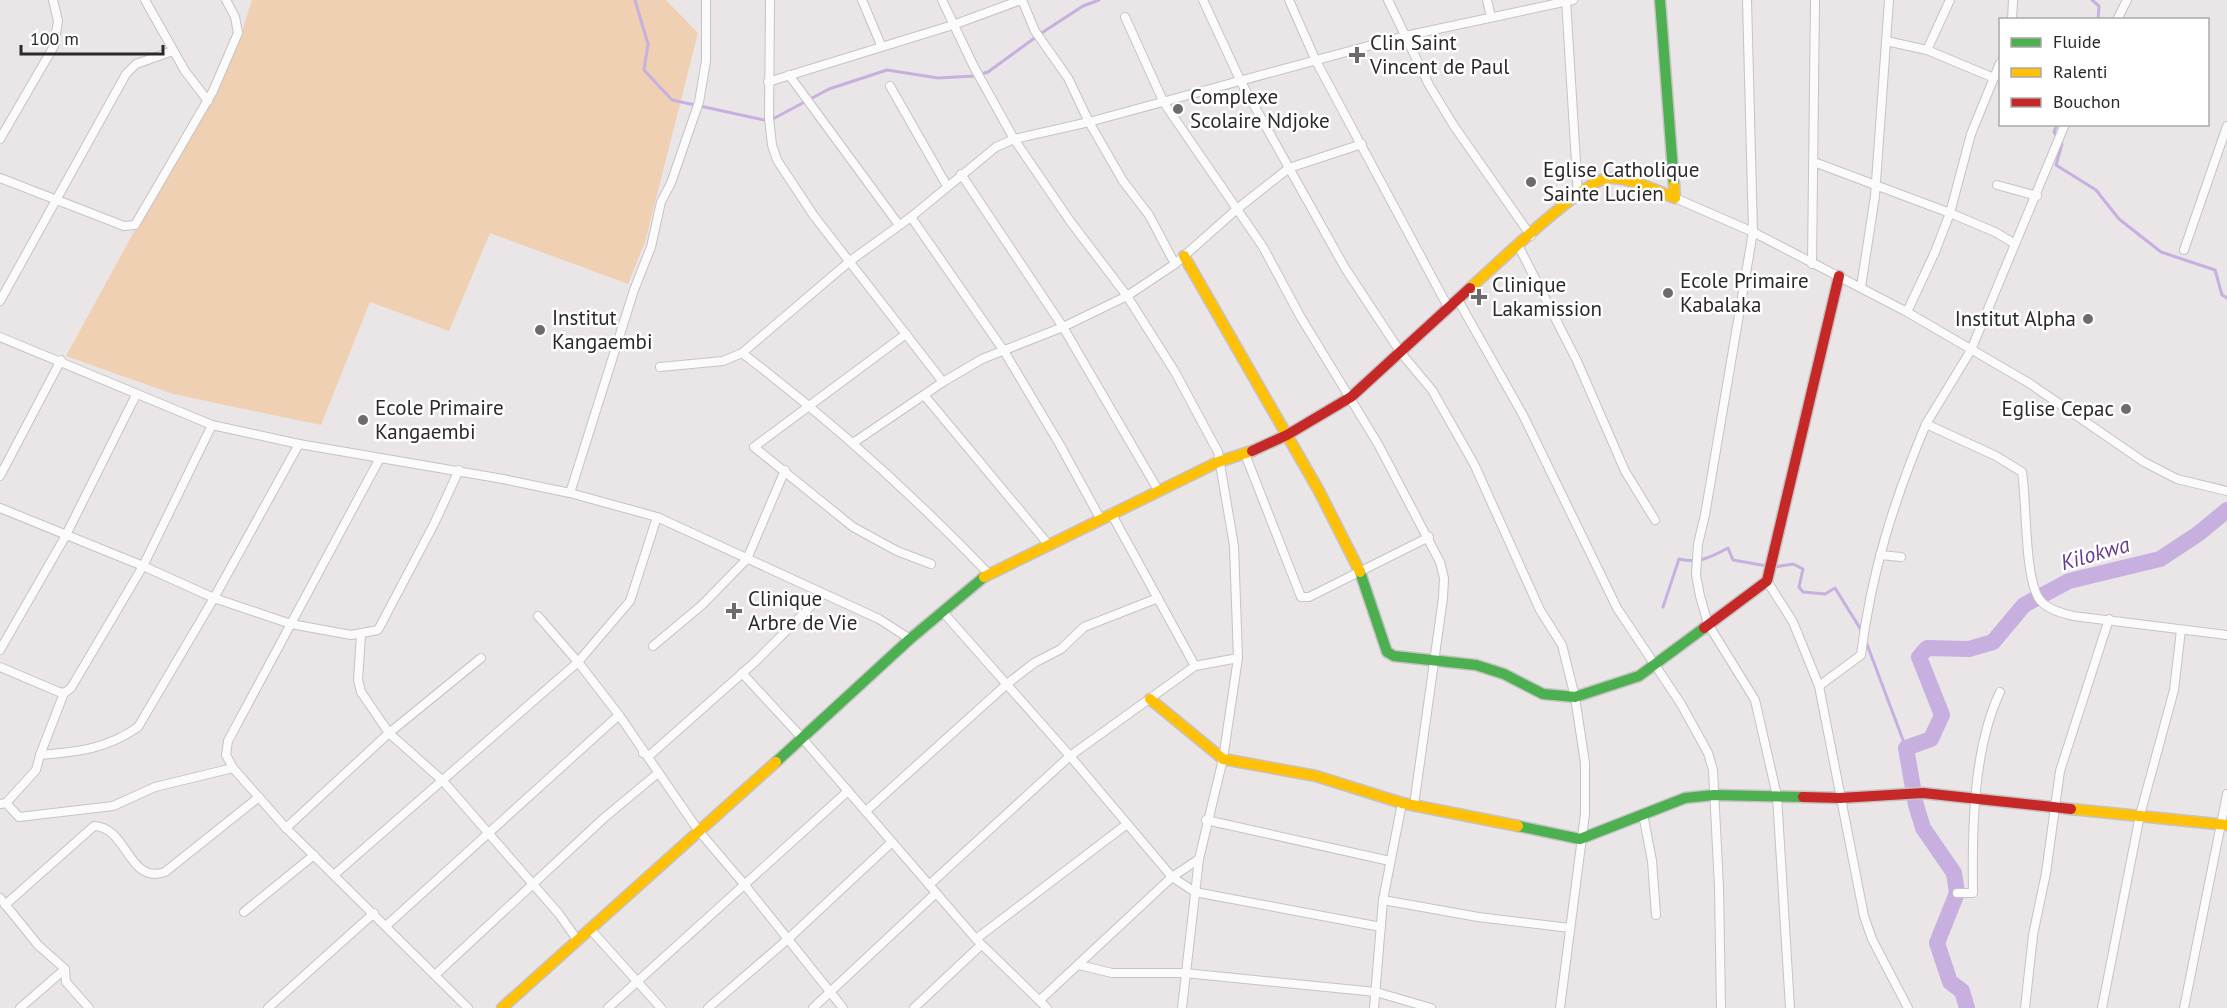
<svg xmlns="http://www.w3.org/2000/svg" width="2227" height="1008" viewBox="0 0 2227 1008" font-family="'PT Sans',sans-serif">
	<rect width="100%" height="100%" fill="#eae5e6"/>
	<polygon fill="#f0d0b2" points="252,0 666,0 698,33 645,242 628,284 490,233 449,331 370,302 321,425 173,394 66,356 240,38"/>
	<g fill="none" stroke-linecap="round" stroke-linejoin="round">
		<g stroke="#c7afe0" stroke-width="3">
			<polyline points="635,0 648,44 644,70 672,100 769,121 829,89 887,70 938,78 974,76 988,72 1040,34 1083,6 1099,0"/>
			<polyline points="2092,0 2099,6 2098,20"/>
			<polyline points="2057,124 2054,132 2062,144 2056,165 2096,190 2119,219 2161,252 2215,270 2222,295 2227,298"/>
			<polyline points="1774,567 1793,564 1803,569 1799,587 1803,592 1825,594 1835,588 1863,633"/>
			<path d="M 1663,607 L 1679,559 C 1699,564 1711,557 1728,548 L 1733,560 L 1767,566"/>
			<polyline points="1865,639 1906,748"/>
		</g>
		<polyline stroke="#c7afe0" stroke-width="16" points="1967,1008 1962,991 1950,982 1937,943 1957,893 1954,873 1923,828 1916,805 1906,748 1931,739 1942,715 1919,657 1927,648 1969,649 1993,642 2024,605 2069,581 2160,559 2198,534 2227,510"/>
		<defs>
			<g id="street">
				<polyline points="145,0 185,71 208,101"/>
				<polyline points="770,0 769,118 772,145 777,160 814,216 943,382"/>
				<polyline points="862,0 881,45"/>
				<polyline points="942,0 974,67 1014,139 1070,221 1127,296 1175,372 1218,452 1234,546 1238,658 1223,759 1199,859 1182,1008"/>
				<polyline points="1022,0 1035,31 1068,78 1089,122 1123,181 1149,215 1175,264"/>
				<polyline points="1203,0 1241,82 1345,268 1401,353 1432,390 1474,464 1540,610 1562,645 1575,697 1585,763 1585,814 1560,1008"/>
				<polyline points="1289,0 1316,61 1448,307"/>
				<polyline points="1388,0 1429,85 1454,126 1531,236"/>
				<polyline points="1487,0 1491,17"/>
				<polyline points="1566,0 1578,195"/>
				<polyline points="1747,0 1753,232 1705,515 1698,544 1696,575 1700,596 1708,624 1755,700 1777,796 1790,1008"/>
				<polyline points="1125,17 1164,103 1263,247 1300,316 1378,444 1440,562 1444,578 1443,598 1414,805"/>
				<polyline points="2012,20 2013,0"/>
				<polyline points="2117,20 2127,0"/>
				<polyline points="1886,41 1927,50 1950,0"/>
				<polyline points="1927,50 1994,78"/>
				<polyline points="2000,63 1971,134 1950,213 1995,232 2015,244"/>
				<polyline points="789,75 899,225"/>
				<polyline points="768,82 953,25 1021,0"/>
				<polyline points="890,86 947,186"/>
				<path d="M 2065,124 L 1971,350 L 1926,424 L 1996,456 L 2022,472 C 2027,502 2024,579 2040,600 C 2048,610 2062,613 2073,616 L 2227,635"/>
				<polyline points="0,139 54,46 58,21 53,0"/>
				<polyline points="1814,162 1950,213 1935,252 1907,312"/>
				<polyline points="961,174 1063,327 1158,490"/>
				<polyline points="0,178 124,226 135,225 213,91 238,33 235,17 226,0"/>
				<polyline points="1997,185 2037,196"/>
				<polyline points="1675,198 1753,232 1907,312 2029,383 2144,462 2177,479 2227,491"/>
				<polyline points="911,217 1004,351 1060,445 1100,518"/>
				<polyline points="1519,247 1577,361 1625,471 1655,520"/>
				<polyline points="2184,250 2227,126"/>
				<polyline points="1812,264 1815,0"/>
				<polyline points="1861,287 1875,196 1889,0"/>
				<polyline points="1458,300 1523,415 1617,608 1681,704 1708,753 1713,770 1719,887 1721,1008"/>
				<polyline points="0,301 126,74 136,64 173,51"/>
				<polyline points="906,334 754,447 853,527 897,551 931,564"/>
				<polyline points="0,337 212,425 299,444 503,479 570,493 657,517 879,619 910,639"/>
				<path d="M 742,353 C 830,420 911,493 988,573"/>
				<polyline points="660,367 723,361 742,353 850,261 911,217 996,147 1014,139 1089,122 1405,36 1573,0"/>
				<polyline points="924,395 1048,544"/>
				<polyline points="853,443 943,382 982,359 1063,327 1127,296 1175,264 1237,209 1289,168 1362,144"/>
				<polyline points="1245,454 1301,597 1309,597 1429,537"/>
				<polyline points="380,458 228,741 226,755 233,768 286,828 468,1008"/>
				<polyline points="0,476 61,360"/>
				<polyline points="570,493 634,290 651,247 661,202 671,183 699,102 706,61 706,0"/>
				<polyline points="0,508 143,566 214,598 291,624 351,635 378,630 434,524 459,470"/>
				<polyline points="1111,513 1195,666"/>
				<polyline points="1880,555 1901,557"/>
				<polyline points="1767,581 1793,622 1819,686 1864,916 1872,939 1908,1008"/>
				<polyline points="942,611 1070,756 1172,877 1195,892 1381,927"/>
				<polyline points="538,616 578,662 619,715 698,830 744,884 843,1008"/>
				<polyline points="361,635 358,680 361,692 389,733 443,781 559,914 578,941"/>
				<polyline points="653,646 702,605 747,559 785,470"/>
				<polyline points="0,650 65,537 136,395"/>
				<polyline points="0,667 59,692 64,693 71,688 143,566 212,425"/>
				<polyline points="742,673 803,739 976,939 1047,1008"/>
				<path d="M 1819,686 L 1861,655 C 1871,573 1894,500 1926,424"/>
				<polyline points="643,753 650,755 755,662 823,594"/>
				<polyline points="40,755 64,693"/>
				<path d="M 6,803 L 36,770 L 40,755 C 77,752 107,749 138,727 L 214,598 L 299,444"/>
				<polyline points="0,804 6,803 19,817 113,806 155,787 233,768"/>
				<polyline points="866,811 1007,684 1034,663 1061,649 1084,627 1158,598"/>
				<polyline points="1643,814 1652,861 1656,915"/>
				<polyline points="1206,820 1390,861"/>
				<polyline points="286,828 389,733 481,658"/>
				<polyline points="335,874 578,662 630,601 657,517"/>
				<polyline points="929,885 1070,756 1195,666 1238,658"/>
				<path d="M 1957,893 L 1973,893 C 1972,830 1973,749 2000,692"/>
				<polyline points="0,898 38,945 65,969 66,982 89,1008"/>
				<polyline points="1383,900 1478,917 1570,928"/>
				<path d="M 5,905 L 94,826 C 128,827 128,885 165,872 L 259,797"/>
				<polyline points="244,912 314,855"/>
				<polyline points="387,925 619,715"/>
				<polyline points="591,930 661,1008"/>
				<polyline points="976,939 1127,824"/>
				<polyline points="1079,965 1112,973 1185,973 1376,992 1431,1008"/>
				<polyline points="435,975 604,818 658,773"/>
				<polyline points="1040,1000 1172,877 1199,859"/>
				<polyline points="20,1008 65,969"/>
				<polyline points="268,1008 374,913"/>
				<polyline points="608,1008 848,791"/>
				<polyline points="708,1008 788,939 892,842"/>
				<polyline points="813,1008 936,893"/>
				<polyline points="914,1008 981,945"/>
				<polyline points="1374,1008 1383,900 1402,803"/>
				<polyline points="2025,1008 2033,935 2046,873 2060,771 2109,619"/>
				<polyline points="2102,1008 2140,815 2174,690 2181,630"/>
				<polyline points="2184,1008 2227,794"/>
			</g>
			<g id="fast">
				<polyline points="1660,0 1674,185"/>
				<polyline points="1360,572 1387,652 1394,656 1476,665 1504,674 1543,694 1575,697 1639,676 1704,628"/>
				<polyline points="776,762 910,639 984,577"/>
				<polyline points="1518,826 1580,839 1685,798 1714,795 1803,797"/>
			</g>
			<g id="slow">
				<polyline points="1184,256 1319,491 1360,572"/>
				<path d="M 1470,288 C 1495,266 1578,186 1604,179 C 1623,174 1657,191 1675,198 L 1674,185"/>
				<polyline points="984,577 1218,462 1252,451"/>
				<polyline points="1150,699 1223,759 1316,776 1402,803 1518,826"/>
				<polyline points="2071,809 2227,825"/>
				<polyline points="502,1008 776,762"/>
			</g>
			<g id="jam">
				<polyline points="1252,451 1287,435 1351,397 1470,288"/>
				<polyline points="1704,628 1767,581 1839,276"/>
				<polyline points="1803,797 1840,798 1923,793 2071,809"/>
			</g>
		</defs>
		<use href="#street" stroke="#c6c3c4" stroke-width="10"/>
		<use href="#fast" stroke="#c6c3c4" stroke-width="13"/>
		<use href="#slow" stroke="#c6c3c4" stroke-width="13"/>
		<use href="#jam" stroke="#c6c3c4" stroke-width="13"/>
		<use href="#street" stroke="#fcfbfb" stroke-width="8"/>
		<use href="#fast" stroke="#4caf50" stroke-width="10"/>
		<use href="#slow" stroke="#ffc107" stroke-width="10"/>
		<use href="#jam" stroke="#c62828" stroke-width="10"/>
	</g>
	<g fill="#6e6b6b" stroke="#fff" stroke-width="2">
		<path d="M1354 46h6v6h6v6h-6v6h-6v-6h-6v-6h6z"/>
		<circle cx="1178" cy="109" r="6"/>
		<circle cx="1531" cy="182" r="6"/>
		<circle cx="1668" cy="293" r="6"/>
		<path d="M1476 288h6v6h6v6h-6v6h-6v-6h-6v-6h6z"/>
		<circle cx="2088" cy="319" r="6"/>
		<circle cx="540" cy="330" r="6"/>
		<circle cx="2126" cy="409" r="6"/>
		<circle cx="363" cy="420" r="6"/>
		<path d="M731 602h6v6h6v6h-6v6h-6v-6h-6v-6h6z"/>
	</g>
	<g text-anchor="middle" stroke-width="5" stroke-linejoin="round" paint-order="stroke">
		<g font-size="21" fill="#2c2929" stroke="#fff" text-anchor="start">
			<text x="1370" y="50">Clin Saint<tspan x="1370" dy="24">Vincent de Paul</tspan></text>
			<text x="1190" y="104">Complexe<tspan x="1190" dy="24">Scolaire Ndjoke</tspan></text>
			<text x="1543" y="177">Eglise Catholique<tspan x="1543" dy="24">Sainte Lucien</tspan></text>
			<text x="1680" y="288">Ecole Primaire<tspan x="1680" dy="24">Kabalaka</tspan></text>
			<text x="1492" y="292">Clinique<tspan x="1492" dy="24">Lakamission</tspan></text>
			<text x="552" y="325">Institut<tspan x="552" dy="24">Kangaembi</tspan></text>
			<text x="2076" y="326" text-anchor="end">Institut Alpha</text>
			<text x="375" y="415">Ecole Primaire<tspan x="375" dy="24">Kangaembi</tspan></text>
			<text x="2114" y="416" text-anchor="end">Eglise Cepac</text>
			<text x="748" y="606">Clinique<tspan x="748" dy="24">Arbre de Vie</tspan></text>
		</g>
		<g font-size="22" font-style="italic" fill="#673d90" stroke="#fff">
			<text transform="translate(2095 553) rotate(-16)" y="8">Kilokwa</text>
		</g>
	</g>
	<rect x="1999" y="18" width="210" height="108" fill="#ffffff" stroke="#aba9a9" stroke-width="1.5"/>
	<rect x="2011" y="38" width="30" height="9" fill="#4caf50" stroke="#aba9a9" stroke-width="1.5"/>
	<text x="2053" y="48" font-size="18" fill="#2c2929">Fluide</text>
	<rect x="2011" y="68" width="30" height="9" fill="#ffc107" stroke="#aba9a9" stroke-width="1.5"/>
	<text x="2053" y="78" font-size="18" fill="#2c2929">Ralenti</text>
	<rect x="2011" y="98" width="30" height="9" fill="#c62828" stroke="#aba9a9" stroke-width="1.5"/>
	<text x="2053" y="108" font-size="18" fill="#2c2929">Bouchon</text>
	<path d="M21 45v9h142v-9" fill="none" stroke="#2c2929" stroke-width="3"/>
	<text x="30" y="45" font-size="18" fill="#2c2929" stroke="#ffffff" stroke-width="4.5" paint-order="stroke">100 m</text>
</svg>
